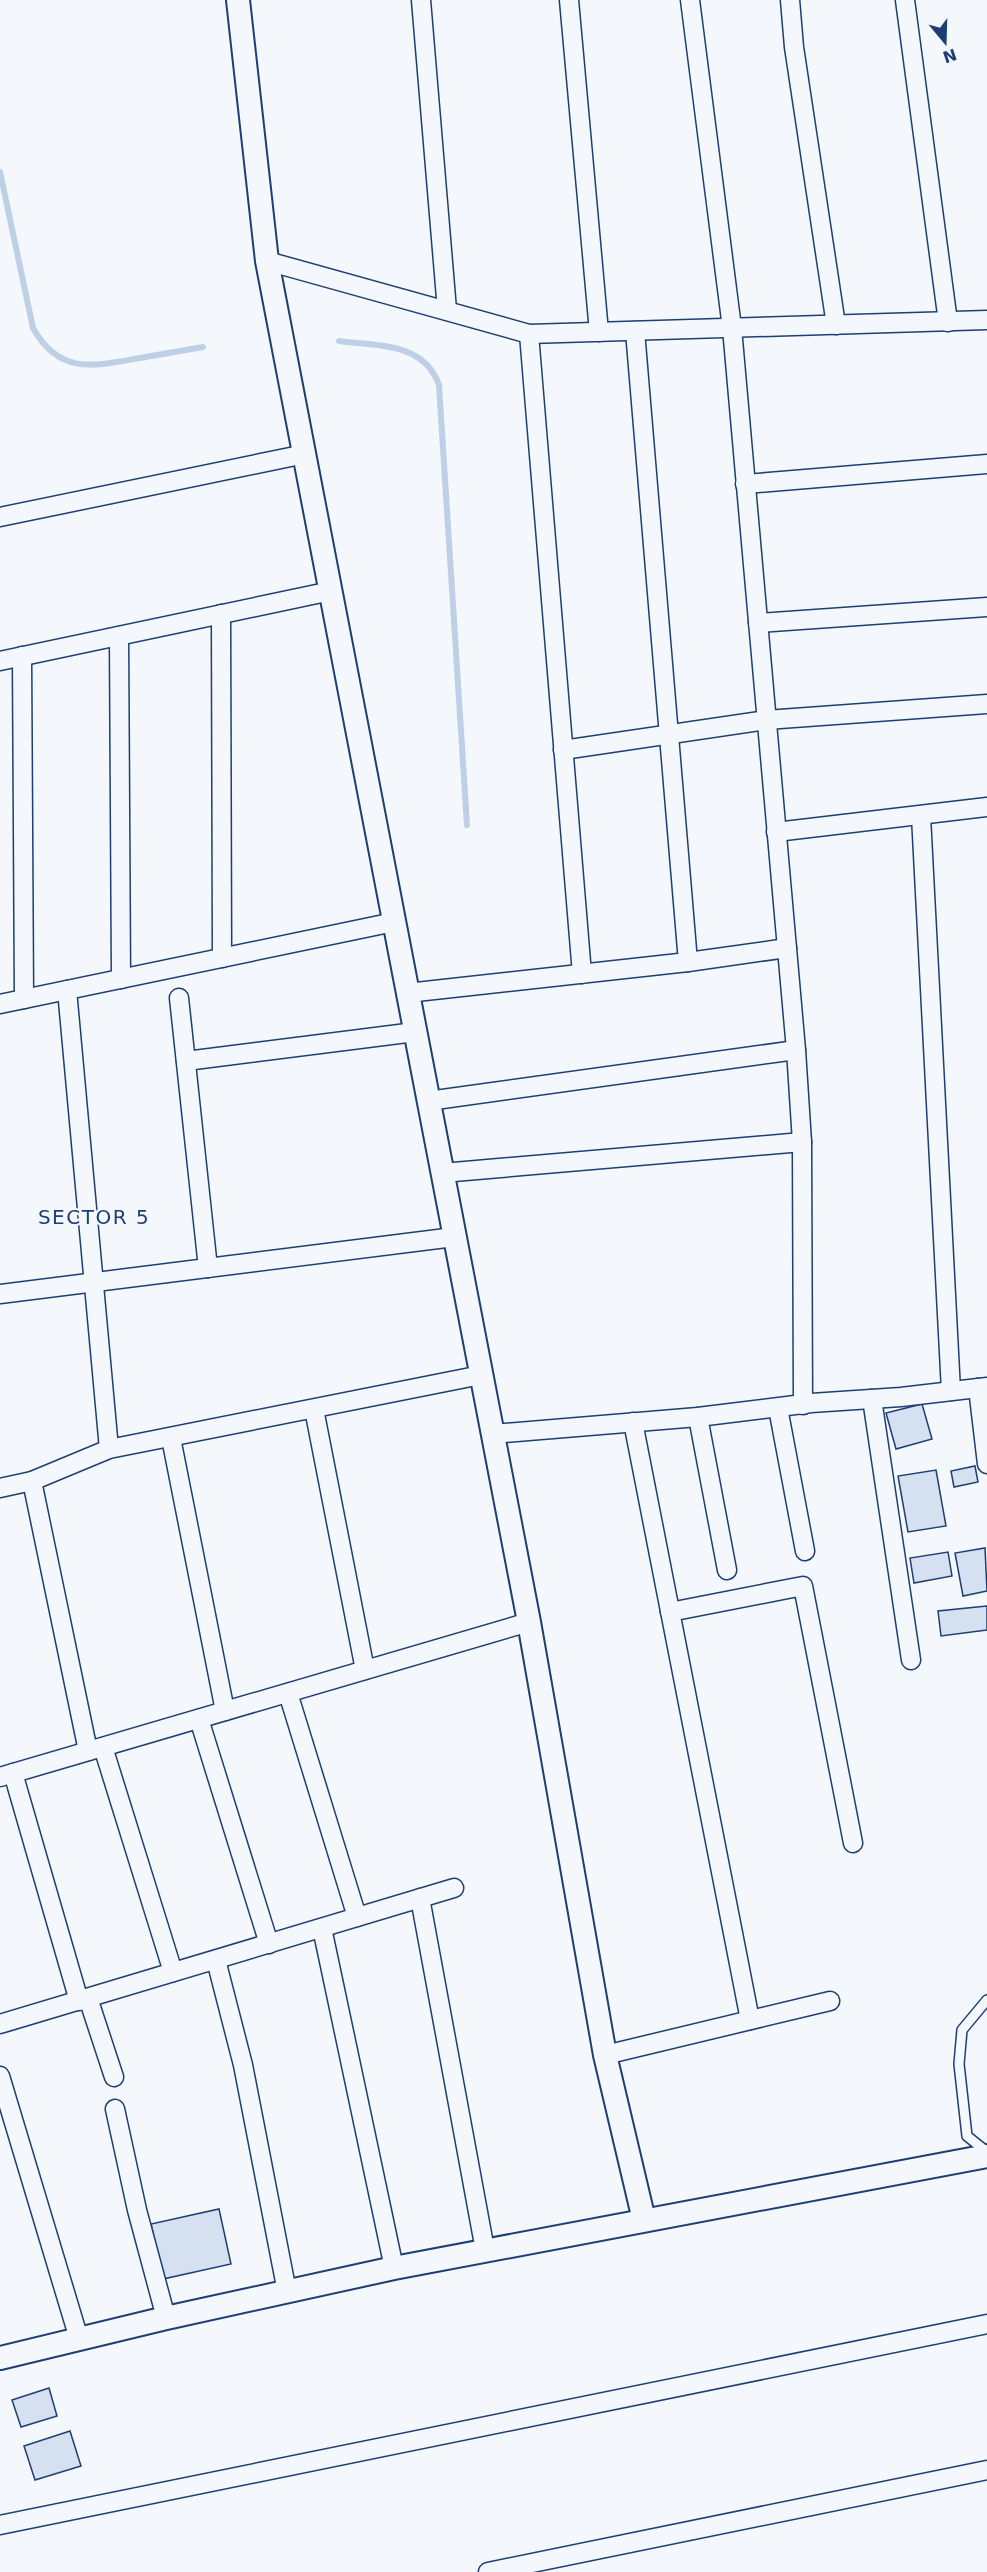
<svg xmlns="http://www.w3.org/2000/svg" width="987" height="2572" viewBox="0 0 987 2572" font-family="'DejaVu Sans',sans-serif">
	<rect width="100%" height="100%" fill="#f4f7fb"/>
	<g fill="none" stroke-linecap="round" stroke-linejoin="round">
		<g stroke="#bed0e5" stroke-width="6">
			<path d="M 0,172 L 33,328 C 58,373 90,367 134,359 C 157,355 180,351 203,347"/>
			<path d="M 339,341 C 377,346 424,342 439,385 L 467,825"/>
		</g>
	</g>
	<g fill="#d5e0f0" stroke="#1d3f73" stroke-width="1.5">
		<polygon points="922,1404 932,1439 896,1449 886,1413"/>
		<polygon points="975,1466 978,1482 954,1487 951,1471"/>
		<polygon points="936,1470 946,1526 908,1532 898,1476"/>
		<polygon points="985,1548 987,1591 963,1596 955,1553"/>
		<polygon points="948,1552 952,1576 914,1583 910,1558"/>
		<polygon points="987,1606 987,1630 941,1636 938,1611"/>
		<polygon points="219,2209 231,2264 163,2279 151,2224"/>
		<polygon points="49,2388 57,2416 21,2427 12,2400"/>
		<polygon points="70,2431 81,2466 35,2480 24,2446"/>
	</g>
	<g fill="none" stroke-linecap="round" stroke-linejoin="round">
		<defs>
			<polyline id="service" points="987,2000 962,2030 959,2064 967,2136 987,2152"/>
			<g id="minor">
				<polyline points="421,0 447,310"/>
				<polyline points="569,0 599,332"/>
				<polyline points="690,0 732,328 796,1050 802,1142 803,1405"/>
				<polyline points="790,0 794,47 836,325"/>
				<polyline points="905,0 948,322"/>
				<polyline points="267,261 529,334 987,320"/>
				<polyline points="635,331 688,962"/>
				<polyline points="529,334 582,974"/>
				<polyline points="745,484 987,464"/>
				<polyline points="0,517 305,454"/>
				<polyline points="221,614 222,958"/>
				<polyline points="758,623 987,607"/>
				<polyline points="119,636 121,979"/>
				<polyline points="22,656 24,999"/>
				<polyline points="0,661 331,591"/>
				<polyline points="563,750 766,720 987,704"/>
				<polyline points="921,816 951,1391"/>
				<polyline points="776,832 987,807"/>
				<polyline points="67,990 109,1449"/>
				<polyline points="407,993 688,962 787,948"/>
				<polyline points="179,998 208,1268"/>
				<polyline points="0,1004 394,922"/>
				<polyline points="186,1061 415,1032"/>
				<polyline points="428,1101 796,1050"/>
				<polyline points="442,1173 802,1142"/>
				<polyline points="0,1294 454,1237"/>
				<polyline points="978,1388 987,1464"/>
				<polyline points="872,1399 911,1660"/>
				<polyline points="778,1408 805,1551"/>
				<polyline points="314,1409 365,1670"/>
				<polyline points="698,1417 727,1570"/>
				<polyline points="633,1422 750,2020"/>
				<polyline points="492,1434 698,1417 811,1403 901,1397 987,1387"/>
				<polyline points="171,1438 225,1711"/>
				<polyline points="32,1481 88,1751"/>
				<polyline points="0,1488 32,1481 109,1449 481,1375"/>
				<polyline points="670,1612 803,1586 853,1843"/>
				<polyline points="288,1693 357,1917"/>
				<polyline points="199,1719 269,1944"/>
				<polyline points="103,1747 173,1972"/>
				<polyline points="13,1773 79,2001"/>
				<polyline points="0,1777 529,1622"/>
				<polyline points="420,1898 485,2250"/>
				<polyline points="322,1928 394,2268"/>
				<polyline points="216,1960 243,2065 287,2292"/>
				<polyline points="88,1998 114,2077"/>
				<polyline points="0,2024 454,1888"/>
				<polyline points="605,2055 830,2001"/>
				<polyline points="0,2076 79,2339"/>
				<polyline points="115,2109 137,2210 166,2318"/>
				<polyline points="0,2525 987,2324"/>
				<polyline points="488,2572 987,2470"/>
			</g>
			<g id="tertiary">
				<polyline points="238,0 267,261 529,1622 605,2055 644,2220"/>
				<polyline points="0,2358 166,2318 394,2268 987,2156"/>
			</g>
		</defs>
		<use href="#service" stroke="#1d3f73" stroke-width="12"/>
		<use href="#minor" stroke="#1d3f73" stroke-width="21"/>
		<use href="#tertiary" stroke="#1d3f73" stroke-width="26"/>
		<use href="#service" stroke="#f4f7fb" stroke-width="9"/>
		<use href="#minor" stroke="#f4f7fb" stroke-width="18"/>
		<use href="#tertiary" stroke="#f4f7fb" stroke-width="22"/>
	</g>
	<g text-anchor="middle" stroke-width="4.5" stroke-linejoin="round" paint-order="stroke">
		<g font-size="20" letter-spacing="1.5" fill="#1d3f73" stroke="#f4f7fb">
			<text x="94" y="1224">SECTOR 5</text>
		</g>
	</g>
	<g transform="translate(945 42) rotate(161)" stroke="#f4f7fb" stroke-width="4.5" paint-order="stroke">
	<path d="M0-4.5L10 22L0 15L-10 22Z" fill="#1d3f73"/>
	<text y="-9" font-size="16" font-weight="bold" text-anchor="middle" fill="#1d3f73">N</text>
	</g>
</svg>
